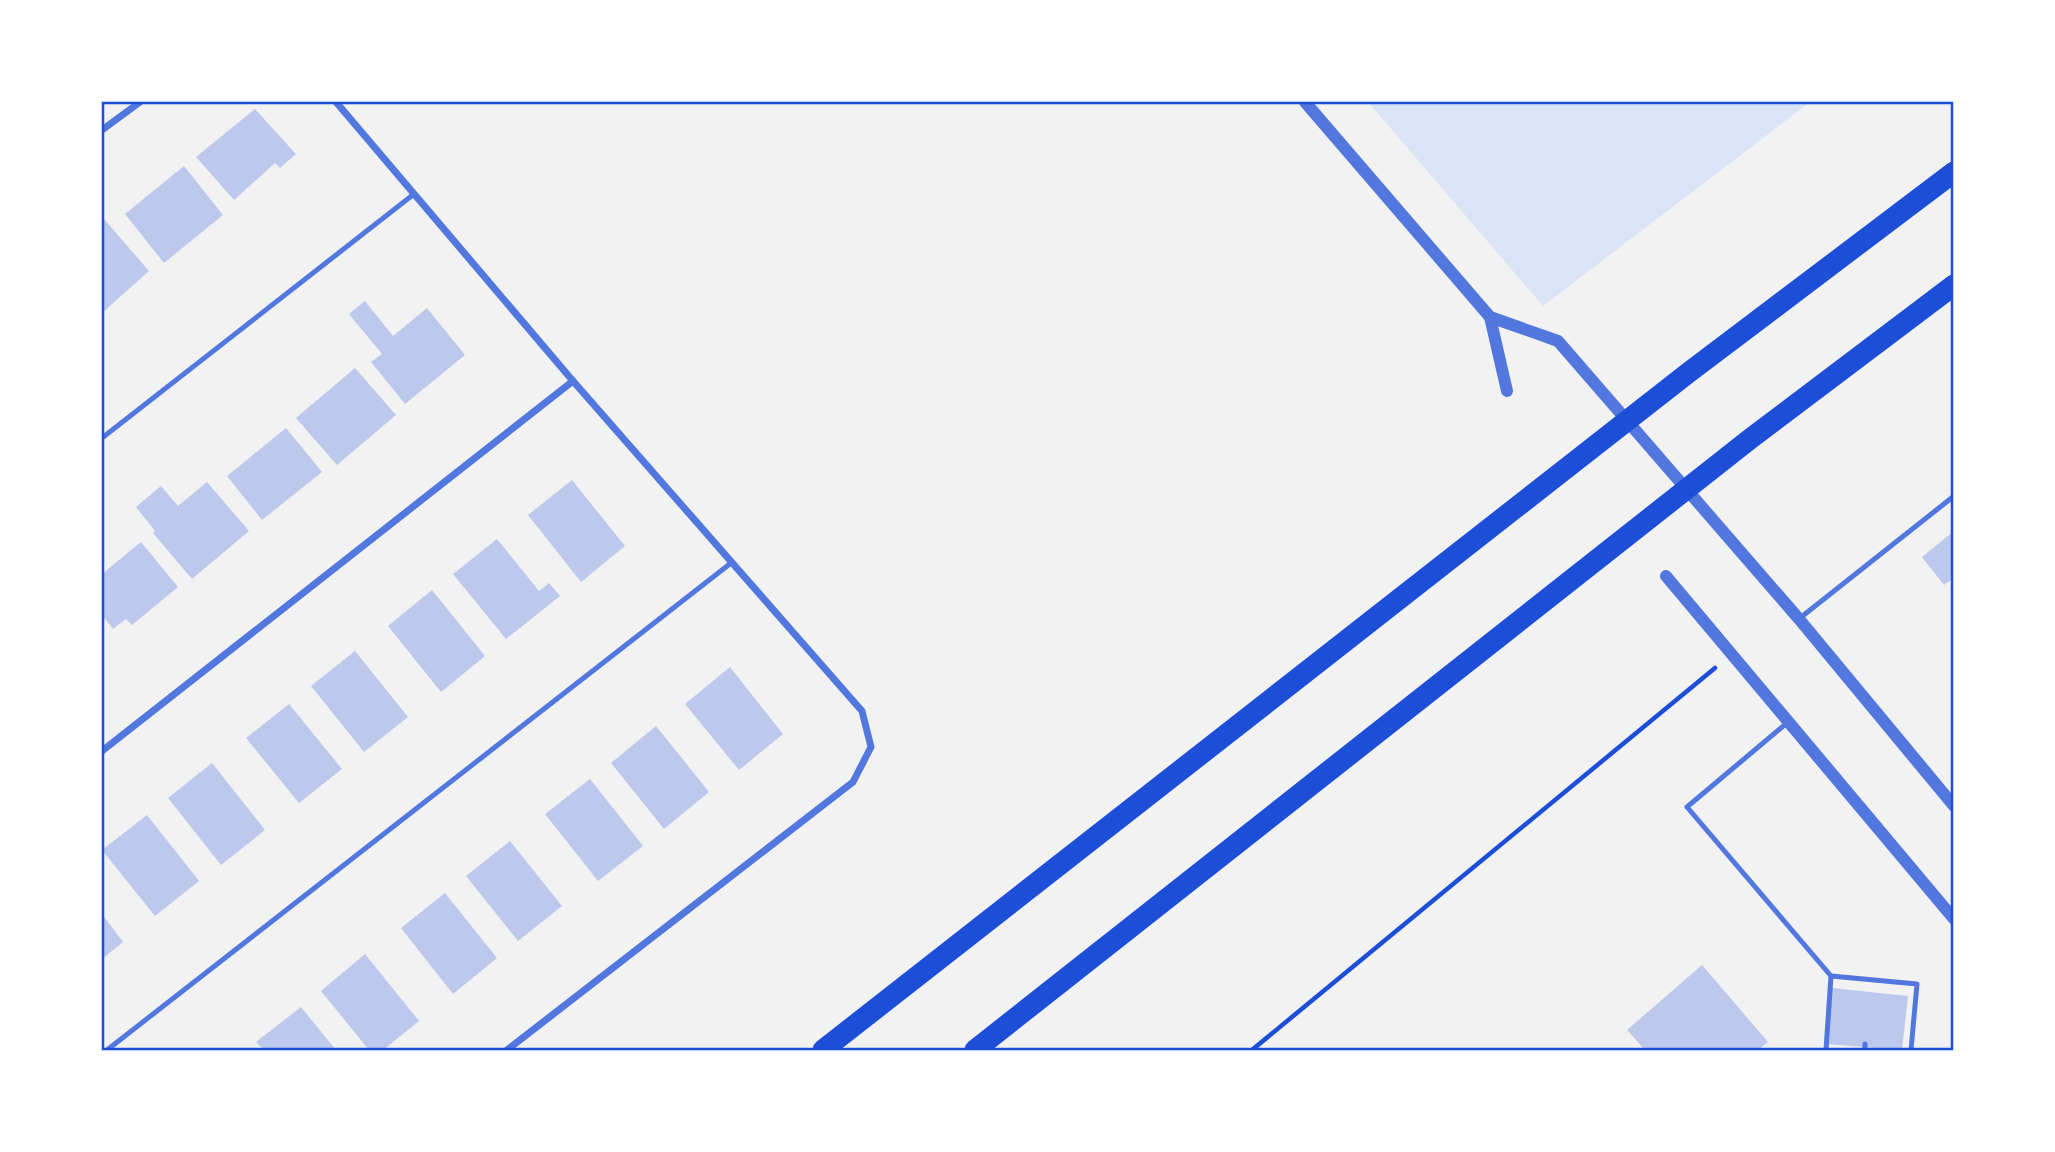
<svg xmlns="http://www.w3.org/2000/svg" width="2055" height="1152" viewBox="0 0 2055 1152" font-family="Literata,serif">
	<rect width="100%" height="100%" fill="#f2f2f2"/>
	<polygon fill="#dbe4f7" points="1368,102 1810,102 1543,306"/>
	<g fill="#bdc9ec">
		<polygon points="255,109 296,154 280,168 275,163 234,200 196,157"/>
		<polygon points="184,166 223,215 164,263 125,214"/>
		<polygon points="104,219 149,271 102,313 102,221"/>
		<polygon points="365,301 393,336 427,308 465,355 405,404 371,362 382,354 349,314"/>
		<polygon points="355,368 396,415 337,465 296,418"/>
		<polygon points="286,428 322,472 262,520 227,476"/>
		<polygon points="572,480 625,546 581,582 528,515"/>
		<polygon points="207,482 249,531 192,579 153,533 155,531 136,507 161,486 178,506"/>
		<polygon points="1954,531 1954,578 1944,585 1922,557"/>
		<polygon points="497,539 539,591 549,583 560,596 506,639 453,574"/>
		<polygon points="141,542 178,587 132,625 126,619 113,629 102,615 102,574"/>
		<polygon points="432,590 485,656 441,692 388,626"/>
		<polygon points="355,651 408,717 364,752 311,686"/>
		<polygon points="730,667 783,734 739,770 685,704"/>
		<polygon points="289,704 342,769 299,803 246,738"/>
		<polygon points="656,726 709,792 664,829 611,763"/>
		<polygon points="212,763 265,830 221,865 168,798"/>
		<polygon points="590,779 643,846 598,881 545,814"/>
		<polygon points="147,815 199,881 155,916 102,850"/>
		<polygon points="510,841 562,906 518,941 466,876"/>
		<polygon points="445,893 497,958 453,994 401,928"/>
		<polygon points="102,914 123,942 102,959"/>
		<polygon points="365,954 419,1021 383,1050 369,1050 321,991"/>
		<polygon points="1702,965 1768,1042 1758,1050 1645,1050 1627,1030"/>
		<polygon points="1832,988 1908,996 1902,1050 1826,1044"/>
		<polygon points="301,1007 336,1050 264,1050 256,1042"/>
	</g>
	<g fill="none" stroke-linecap="round" stroke-linejoin="round">
		<polyline stroke="#1d4ed8" stroke-width="4.5" points="1252,1050 1715,668"/>
		<g stroke="#5277de" stroke-width="5">
			<polyline points="102,438 414,194"/>
			<polyline points="1800,618 1954,496"/>
			<polyline points="1788,722 1687,807 1831,976 1826,1050"/>
			<polyline points="1831,976 1917,984 1911,1050"/>
			<polyline points="107,1050 731,563"/>
			<polyline points="1865,1050 1865,1044"/>
		</g>
		<g stroke="#5277de" stroke-width="7">
			<polyline points="336,102 573,381 862,711 871,747 853,782 507,1050"/>
			<polyline points="102,130 140,102"/>
			<polyline points="102,751 573,381"/>
		</g>
		<g stroke="#5277de" stroke-width="12">
			<polyline points="1305,102 1490,317 1507,391"/>
			<polyline points="1490,317 1558,341 1799,619 1954,806"/>
			<polyline points="1666,576 1954,919"/>
		</g>
		<g stroke="#1d4ed8" stroke-width="21">
			<polyline points="823,1050 1688,373 1954,172"/>
			<polyline points="975,1050 1750,439 1954,285"/>
		</g>
	</g>
	<rect width="2055" height="1152" fill="none" stroke="#ffffff" stroke-width="206"/>
	<rect x="103" y="103" width="1849" height="946" fill="none" stroke="#1d4ed8" stroke-width="2.5"/>
</svg>
